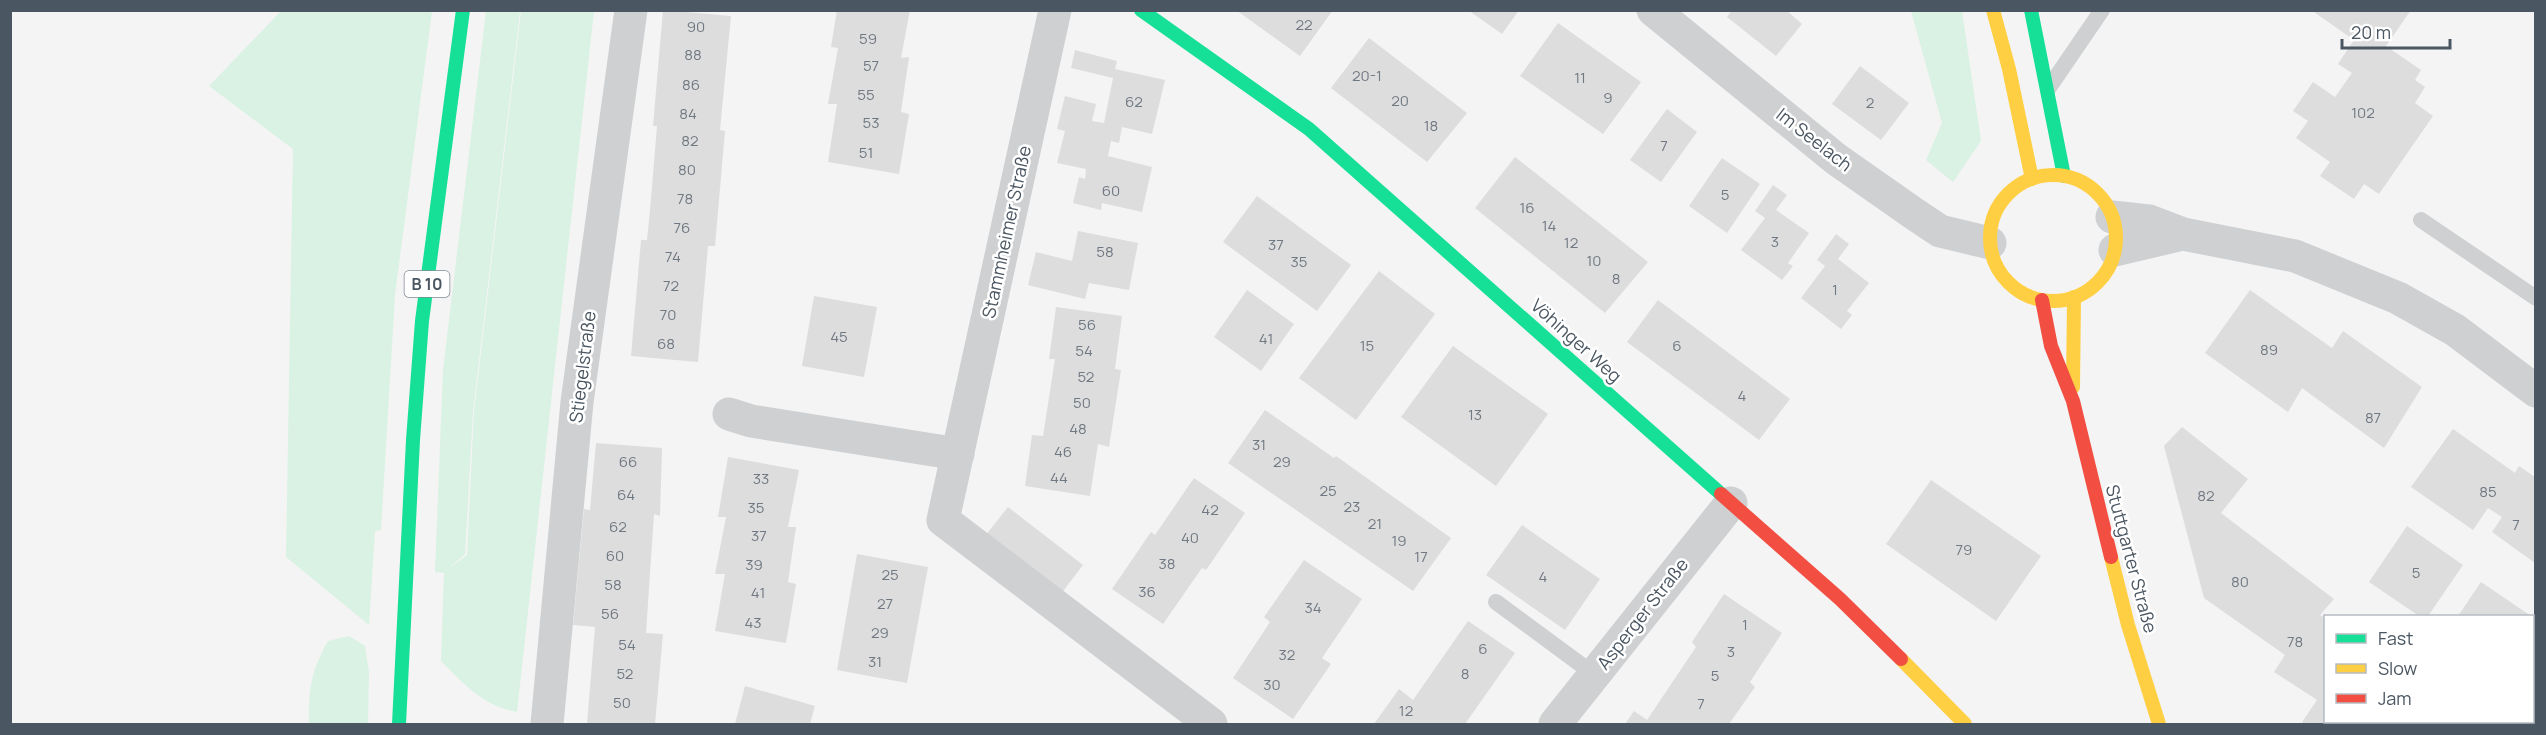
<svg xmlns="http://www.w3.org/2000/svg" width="2546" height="735" viewBox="0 0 2546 735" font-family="Manrope,sans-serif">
	<rect width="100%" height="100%" fill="#f4f4f4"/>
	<g fill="#d9f2e3">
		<polygon points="281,11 432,11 395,295 381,530 375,531 369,625 286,557 293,149 209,86"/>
		<path d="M 486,11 L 520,11 L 473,412 L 465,554 L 447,570 L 467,555 L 474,412 L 521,11 L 594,11 L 517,712 C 483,706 464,684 441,661 L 444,573 L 435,572 L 443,370 Z"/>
		<polygon points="1911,11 1962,11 1981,141 1953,182 1926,160 1942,123"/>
		<path d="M 349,636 L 365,646 L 369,672 L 368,724 L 309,724 C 308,690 311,671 328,641 Z"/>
	</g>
	<g fill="#ddddde">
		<polygon points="663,10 731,16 720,130 725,131 715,246 708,246 698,362 631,356 641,240 647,240 650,210 657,126 653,126"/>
		<polygon points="837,10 910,10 901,58 909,57 901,112 909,114 899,174 828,162 837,104 828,104 838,48 831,47"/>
		<polygon points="1236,10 1333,10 1300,56"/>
		<polygon points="1468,10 1519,10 1502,34"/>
		<polygon points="1732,10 1786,10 1802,24 1776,56 1727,17"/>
		<polygon points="2311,10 2411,10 2386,46 2421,70 2415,80 2425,87 2415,103 2433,116 2379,194 2364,184 2354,199 2320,176 2330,162 2296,138 2308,121 2293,111 2313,82 2335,97 2352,73 2338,64 2354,40"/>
		<polygon points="1558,23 1641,82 1603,134 1520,76"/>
		<polygon points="1369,38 1467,113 1427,162 1331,88"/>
		<polygon points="1075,50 1117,61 1115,69 1165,80 1152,134 1122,127 1119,143 1111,141 1108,156 1152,167 1142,212 1102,203 1101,210 1073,203 1079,177 1085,179 1086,169 1057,163 1065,131 1057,129 1065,96 1096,104 1092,121 1104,123 1113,78 1071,68"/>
		<polygon points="1860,66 1909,103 1881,140 1832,104"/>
		<polygon points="1667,109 1697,132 1661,182 1630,160"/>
		<polygon points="1515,157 1648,262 1605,313 1475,208"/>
		<polygon points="1722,158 1760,184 1727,233 1689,206"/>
		<polygon points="1773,185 1787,195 1776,210 1809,233 1788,263 1793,266 1782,280 1741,250 1765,218 1755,211"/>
		<polygon points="1257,196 1351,265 1317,311 1223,242"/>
		<polygon points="1078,231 1138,243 1129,290 1089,283 1085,299 1028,285 1036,252 1072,261"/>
		<polygon points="1836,234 1849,244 1838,259 1869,283 1847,311 1852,315 1841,329 1801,298 1825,266 1817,260"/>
		<polygon points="1379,271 1435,314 1356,420 1299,378"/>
		<polygon points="1247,290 1294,324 1261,371 1214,337"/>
		<polygon points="2250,290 2332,348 2343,331 2422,387 2384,448 2302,388 2288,412 2205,353"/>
		<polygon points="814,296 877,307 864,377 802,366"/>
		<polygon points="1658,300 1790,399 1759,440 1627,342"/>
		<polygon points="1056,307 1122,316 1115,369 1121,370 1109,447 1098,444 1090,496 1025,486 1032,435 1043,436 1055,359 1049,359"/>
		<polygon points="1453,346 1548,414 1496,486 1401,417"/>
		<polygon points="1265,410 1334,458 1336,456 1451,538 1413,591 1228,463"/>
		<polygon points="2182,427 2248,479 2221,513 2334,599 2320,615 2325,618 2325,722 2422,722 2420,724 2305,724 2302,722 2317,700 2274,672 2285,655 2204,598 2164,446"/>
		<polygon points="2453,429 2515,473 2519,466 2535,477 2535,563 2492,532 2502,517 2488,508 2473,530 2411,487"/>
		<polygon points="596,443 662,448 660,516 654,514 646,633 663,634 655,724 587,724 595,627 573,625 584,509 590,510"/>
		<polygon points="728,457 799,470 788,527 796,527 788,582 796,584 786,643 715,631 725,574 715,574 726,517 718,517"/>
		<polygon points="1194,478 1245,513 1206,570 1202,568 1163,624 1112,589 1151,532 1155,535"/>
		<polygon points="1931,480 2041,556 1996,621 1886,544"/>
		<polygon points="1008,507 1083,565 1061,594 985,536"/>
		<polygon points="1522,525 1600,579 1565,630 1486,575"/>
		<polygon points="2407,526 2463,565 2428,616 2419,616 2369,582"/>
		<polygon points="857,554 928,567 907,683 837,670"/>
		<polygon points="1304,560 1362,599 1322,658 1331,664 1293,719 1233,678 1270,622 1264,617"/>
		<polygon points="2481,582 2531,616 2458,616"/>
		<polygon points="1724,594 1782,633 1750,682 1755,687 1729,724 1625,724 1634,711 1647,720 1696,647 1692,642"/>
		<polygon points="1468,621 1515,653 1465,724 1374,724 1399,689 1413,700"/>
		<polygon points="745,686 815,706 810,724 735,724"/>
	</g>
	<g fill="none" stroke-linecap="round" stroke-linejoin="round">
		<g stroke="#ced0d2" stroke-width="16">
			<polyline points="2048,89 2102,10"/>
			<polyline points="2421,220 2536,298"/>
			<polyline points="1496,602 1595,675"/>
		</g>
		<g stroke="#ced0d2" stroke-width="33">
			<polyline points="1055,10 943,520 1211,724"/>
			<polyline points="1653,10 1836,159 1913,213 1940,231 1990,243"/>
			<polyline points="2112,217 2149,221 2183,234 2295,256 2398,298 2455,330 2536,391"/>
			<polyline points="2115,250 2183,234"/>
			<polyline points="729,414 751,421 958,454"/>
			<polyline points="547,724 577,402 631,10"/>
			<polyline points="1555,724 1731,503"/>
			<polyline points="2496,724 2499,722"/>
		</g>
		<g stroke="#16e098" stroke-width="14">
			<polyline points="1141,10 1309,129 1721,494"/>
			<polyline points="2031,10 2064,176"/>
			<polyline points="399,724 413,440 422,321 463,10"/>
		</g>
		<g stroke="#ffcf43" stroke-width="14">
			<polyline points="1993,10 2009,69 2032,179"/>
			<circle cx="2053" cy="238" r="63"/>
			<polyline points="2073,387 2074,297"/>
			<polyline points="2111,557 2128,625 2159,724"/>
			<polyline points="1901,659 1965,724"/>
		</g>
		<g stroke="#f24e42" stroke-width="14">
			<polyline points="2042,300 2051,346 2073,401 2111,557"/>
			<polyline points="1721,494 1840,599 1901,659"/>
		</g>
	</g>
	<g text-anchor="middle" stroke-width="5" stroke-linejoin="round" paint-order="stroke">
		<g font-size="15" fill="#707881">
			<text x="1304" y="30">22</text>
			<text x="696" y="32">90</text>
			<text x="868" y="44">59</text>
			<text x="693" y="60">88</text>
			<text x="871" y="71">57</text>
			<text x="1367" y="81">20-1</text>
			<text x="1580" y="83">11</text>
			<text x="691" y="90">86</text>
			<text x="866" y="100">55</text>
			<text x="1608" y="103">9</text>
			<text x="1400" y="106">20</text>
			<text x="1134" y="107">62</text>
			<text x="1870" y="108">2</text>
			<text x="2363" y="118">102</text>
			<text x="688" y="119">84</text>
			<text x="871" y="128">53</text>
			<text x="1431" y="131">18</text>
			<text x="690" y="146">82</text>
			<text x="1664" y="151">7</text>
			<text x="866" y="158">51</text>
			<text x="687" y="175">80</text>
			<text x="1111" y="196">60</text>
			<text x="1725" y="200">5</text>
			<text x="685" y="204">78</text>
			<text x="1527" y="213">16</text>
			<text x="1549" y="231">14</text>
			<text x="682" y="233">76</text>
			<text x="1775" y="247">3</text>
			<text x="1571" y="248">12</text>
			<text x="1276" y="250">37</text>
			<text x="1105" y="257">58</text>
			<text x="673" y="262">74</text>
			<text x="1594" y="266">10</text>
			<text x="1299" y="267">35</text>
			<text x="1616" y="284">8</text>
			<text x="671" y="291">72</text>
			<text x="1835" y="295">1</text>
			<text x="668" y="320">70</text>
			<text x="1087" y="330">56</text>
			<text x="839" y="342">45</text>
			<text x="1266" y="344">41</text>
			<text x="666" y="349">68</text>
			<text x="1367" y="351">15</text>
			<text x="1677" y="351">6</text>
			<text x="2269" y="355">89</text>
			<text x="1084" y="356">54</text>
			<text x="1086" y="382">52</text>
			<text x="1742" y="401">4</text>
			<text x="1082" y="408">50</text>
			<text x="1475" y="420">13</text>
			<text x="2373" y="423">87</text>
			<text x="1078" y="434">48</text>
			<text x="1259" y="450">31</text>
			<text x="1063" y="457">46</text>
			<text x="628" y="467">66</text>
			<text x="1282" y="467">29</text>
			<text x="1059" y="483">44</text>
			<text x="761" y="484">33</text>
			<text x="1328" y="496">25</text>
			<text x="2488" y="497">85</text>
			<text x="626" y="500">64</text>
			<text x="2206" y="501">82</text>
			<text x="1352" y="512">23</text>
			<text x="756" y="513">35</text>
			<text x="1210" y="515">42</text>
			<text x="1375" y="529">21</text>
			<text x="2516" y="530">7</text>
			<text x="618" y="532">62</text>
			<text x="759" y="541">37</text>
			<text x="1190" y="543">40</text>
			<text x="1399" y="546">19</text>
			<text x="1964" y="555">79</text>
			<text x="615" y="561">60</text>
			<text x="1421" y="562">17</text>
			<text x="1167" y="569">38</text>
			<text x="754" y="570">39</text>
			<text x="2416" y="578">5</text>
			<text x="890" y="580">25</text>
			<text x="1543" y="582">4</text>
			<text x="2240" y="587">80</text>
			<text x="613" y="590">58</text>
			<text x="1147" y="597">36</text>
			<text x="758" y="598">41</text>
			<text x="885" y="609">27</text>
			<text x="1313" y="613">34</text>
			<text x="610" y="619">56</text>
			<text x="753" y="628">43</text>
			<text x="1745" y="630">1</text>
			<text x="880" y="638">29</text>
			<text x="2295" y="647">78</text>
			<text x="627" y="650">54</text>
			<text x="1483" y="654">6</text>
			<text x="1731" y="657">3</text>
			<text x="1287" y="660">32</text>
			<text x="875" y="667">31</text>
			<text x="625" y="679">52</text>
			<text x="1465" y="679">8</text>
			<text x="1715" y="681">5</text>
			<text x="1272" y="690">30</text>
			<text x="622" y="708">50</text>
			<text x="1701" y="709">7</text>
			<text x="1406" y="716">12</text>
		</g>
		<rect fill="#fff" stroke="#808990" stroke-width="1.5" x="404.5" y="271" width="45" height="26" rx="4.5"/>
		<g font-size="16" font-weight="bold" fill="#4a5661">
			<text x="427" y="290">B 10</text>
		</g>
		<g font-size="18" fill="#4a5661" stroke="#fff">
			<text transform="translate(1814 140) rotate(38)" y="6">Im Seelach</text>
			<text transform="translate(1007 232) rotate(-78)" y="6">Stammheimer Straße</text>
			<text transform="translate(1576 341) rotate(42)" y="6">Vöhinger Weg</text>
			<text transform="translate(583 367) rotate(-83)" y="6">Stiegelstraße</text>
			<text transform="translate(2131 559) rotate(75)" y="6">Stuttgarter Straße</text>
			<text transform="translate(1643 614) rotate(-52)" y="6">Asperger Straße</text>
		</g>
	</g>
	<rect width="2546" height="735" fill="none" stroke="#4a5661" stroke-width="24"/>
	<rect x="2324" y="615" width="210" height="108" fill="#ffffff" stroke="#b7bbc0" stroke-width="1.5"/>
	<rect x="2336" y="634" width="30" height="9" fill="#16e098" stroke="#b7bbc0" stroke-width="1.5"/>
	<text x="2378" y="645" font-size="18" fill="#4a5661">Fast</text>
	<rect x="2336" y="664" width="30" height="9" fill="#ffcf43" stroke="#b7bbc0" stroke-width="1.5"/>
	<text x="2378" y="675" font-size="18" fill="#4a5661">Slow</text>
	<rect x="2336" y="694" width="30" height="9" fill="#f24e42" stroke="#b7bbc0" stroke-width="1.5"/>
	<text x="2378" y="705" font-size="18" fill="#4a5661">Jam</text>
	<path d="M2342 39v9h108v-9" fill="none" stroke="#4a5661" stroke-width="3"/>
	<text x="2351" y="39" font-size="18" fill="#4a5661" stroke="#ffffff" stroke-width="4.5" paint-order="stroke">20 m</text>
</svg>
